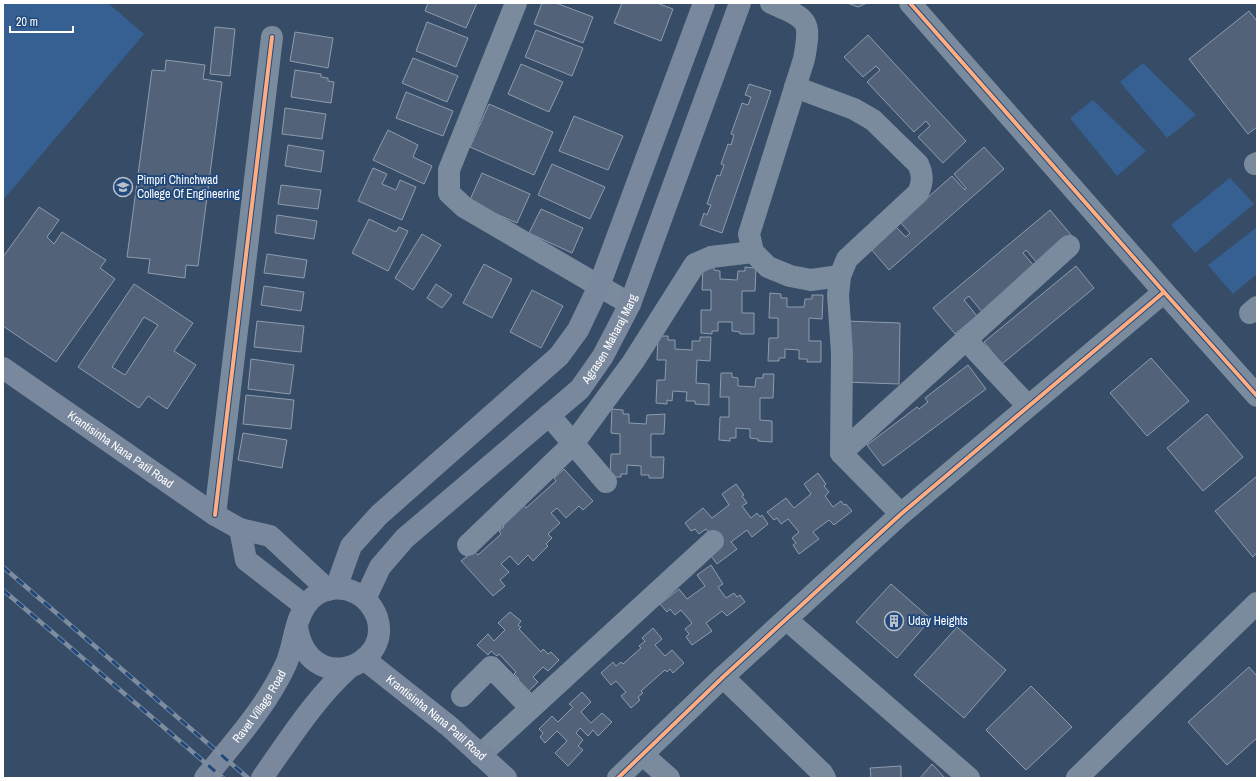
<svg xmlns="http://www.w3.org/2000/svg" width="1260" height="781" viewBox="0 0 1260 781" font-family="'Archivo Narrow',sans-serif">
	<rect width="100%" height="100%" fill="#364c67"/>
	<g fill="#356091">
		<polygon points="3,3 108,3 144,34 3,200"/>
		<polygon points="1143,63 1196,115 1167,138 1120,82"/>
		<polygon points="1093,100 1146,151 1117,176 1070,118"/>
		<polygon points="1230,178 1254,204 1195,253 1171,225"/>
		<polygon points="1257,227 1257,274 1233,294 1208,265"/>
	</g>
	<g fill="#526379" stroke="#8e9cac" fill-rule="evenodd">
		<polygon points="428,3 477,3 466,28 425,11"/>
		<polygon points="542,3 556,3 593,17 583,43 534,24"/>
		<polygon points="622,3 657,3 673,9 661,41 614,23"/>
		<polygon points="847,3 867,3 858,7"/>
		<polygon points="1249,11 1257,21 1257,127 1248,134 1189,59"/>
		<polygon points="427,22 468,38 456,67 416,51"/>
		<polygon points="215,27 235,29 230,76 210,74"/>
		<polygon points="536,30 583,48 572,76 525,57"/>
		<polygon points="295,32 333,38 328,68 290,61"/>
		<polygon points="868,35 966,141 943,163 918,137 930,126 926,121 914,132 867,82 880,70 876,66 863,77 844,57"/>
		<polygon points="413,58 458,76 447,102 402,83"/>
		<polygon points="166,60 205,65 203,79 222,82 198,266 186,265 185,278 148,273 150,259 127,257 152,70 165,71"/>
		<polygon points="521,64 563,82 549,112 508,94"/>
		<polygon points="295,70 321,74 321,77 328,78 328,81 334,82 331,103 291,97"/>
		<polygon points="749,84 771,91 722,233 700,225 704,213 707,215 711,205 707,204 717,175 720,176 724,165 721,164 728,144 731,145 734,135 731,134 742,103 748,105 751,97 745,95"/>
		<polygon points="406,92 453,111 443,136 396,118"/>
		<polygon points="489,104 553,132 534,175 470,147"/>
		<polygon points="285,108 326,114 322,139 282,134"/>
		<polygon points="574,116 623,136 608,170 559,151"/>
		<polygon points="388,130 418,145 413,157 432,166 424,184 373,160"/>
		<polygon points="288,145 324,151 321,172 285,166"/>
		<polygon points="984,147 1004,169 889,270 870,248 895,226 906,237 910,233 900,222 952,176 965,190 966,188 954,174"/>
		<polygon points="552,164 605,187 590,219 538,195"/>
		<polygon points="373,168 387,174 382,184 396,190 400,180 416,187 402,220 358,201"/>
		<polygon points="482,173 530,194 517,223 469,202"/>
		<polygon points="281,185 321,190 318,209 278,204"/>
		<polygon points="39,207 59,220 47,237 54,244 62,232 106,260 100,268 115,279 56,362 3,326 3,257"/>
		<polygon points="541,209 583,228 572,253 529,233"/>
		<polygon points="1050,210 1072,236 1038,264 1026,250 1023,253 1035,267 982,312 969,296 964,300 977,316 955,334 933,308"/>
		<polygon points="277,215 317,221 314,239 275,233"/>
		<polygon points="369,219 396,232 399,227 408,231 388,271 352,253"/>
		<polygon points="422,234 441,245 413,290 395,278"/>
		<polygon points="267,254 307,260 304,278 264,273"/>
		<polygon points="484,264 512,279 492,318 463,303"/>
		<polygon points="703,266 714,266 714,270 720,271 720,279 737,280 738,271 745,271 745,267 756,268 755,291 742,291 742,313 754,313 754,334 740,334 740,332 732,331 732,322 718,322 718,331 712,331 712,334 701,333 701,310 711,310 711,290 702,290"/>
		<polygon points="1076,266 1094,288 1002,364 984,342"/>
		<path d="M 134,284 L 193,323 L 174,351 L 196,365 L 167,409 L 148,396 L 139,408 L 78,367 ZM 144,317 L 158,325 L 125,375 L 112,367 Z"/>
		<polygon points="436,284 452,295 442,308 427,298"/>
		<polygon points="264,286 304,292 301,311 261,305"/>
		<polygon points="532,290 563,306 541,348 510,332"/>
		<polygon points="770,293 781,294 781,298 787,298 787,307 804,307 805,299 812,299 812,295 823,295 822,319 809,318 809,341 821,341 821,362 807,362 807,359 799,359 799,350 785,349 785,358 779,358 779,361 768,361 769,338 778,338 778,318 769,318"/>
		<polygon points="257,321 304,326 301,352 254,347"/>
		<polygon points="846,321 900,323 899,384 844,382"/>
		<polygon points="658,336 668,336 668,340 675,340 675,349 692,350 692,341 700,341 700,337 711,337 710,361 697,360 696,383 709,384 709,405 695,404 695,401 686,401 687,392 673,391 672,401 667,400 667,404 656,403 657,380 665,380 666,360 657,360"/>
		<polygon points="1151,358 1189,401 1147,436 1110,393"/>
		<polygon points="251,359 294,365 290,394 248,389"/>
		<polygon points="968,365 986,389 883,466 867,445 917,407 919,409 928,402 925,398"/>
		<polygon points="721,373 732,373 732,377 738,378 738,386 755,387 756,378 763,378 763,374 774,374 773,398 760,398 760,420 772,421 772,442 758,441 758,439 750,438 750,429 736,428 736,438 730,438 730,441 719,440 720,417 729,417 729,397 720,397"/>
		<polygon points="246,395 294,400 291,429 243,424"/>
		<polygon points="612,409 623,410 623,414 629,414 629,423 646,424 647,415 665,414 664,434 651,434 651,457 664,457 663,478 649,478 649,475 641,475 641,466 627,465 627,474 621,474 621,477 610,477 611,454 620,454 620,434 611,433"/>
		<polygon points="1207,414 1243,457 1203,491 1167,448"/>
		<polygon points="243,433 287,440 282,468 238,460"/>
		<polygon points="564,469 593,501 583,510 579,506 566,518 557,508 551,513 560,523 548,534 552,538 546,544 548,546 533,561 528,555 518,565 510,556 501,564 509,572 500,580 505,586 493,596 461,561 471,553 473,554 475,552 478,555 501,534 499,531 504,527 502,525 524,505 526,508 556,481 554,478"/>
		<polygon points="818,473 826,484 824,486 829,492 825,496 833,507 841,501 844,505 846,504 852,511 834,525 829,520 813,532 819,539 799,554 793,545 796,543 792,538 799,532 788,519 781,524 777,518 774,520 767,512 786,498 794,508 811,494 804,484"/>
		<polygon points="1257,476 1257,553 1253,557 1215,511"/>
		<polygon points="736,484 744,495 742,496 747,503 742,506 751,518 757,513 760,517 762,515 768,524 752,537 747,530 731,542 737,549 717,564 711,556 717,543 706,529 699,534 695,529 691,531 685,523 703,508 712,518 729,505 722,494"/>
		<polygon points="711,565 723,584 718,587 726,598 734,593 737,597 740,595 745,602 727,616 722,611 706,623 712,631 692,645 686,637 689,634 685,629 692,623 681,610 675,615 670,609 667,612 660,604 679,589 687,599 705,586 697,575"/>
		<polygon points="891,584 931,619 897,658 856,622"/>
		<polygon points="510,612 521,621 518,625 521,627 519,629 541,652 543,649 548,654 551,652 559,660 548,671 543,667 533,677 538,682 527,693 515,682 519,679 514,674 516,672 499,654 497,656 491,651 488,655 477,645 488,634 494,641 505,630 498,623"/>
		<polygon points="957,627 1006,670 964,718 914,675"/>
		<polygon points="653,628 662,639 655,645 665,656 672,650 684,663 673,673 670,669 667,672 665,670 641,691 643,693 638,697 640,700 631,708 621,696 626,692 616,681 611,685 601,673 613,662 616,666 621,662 623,664 641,648 639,646 645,641 642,638"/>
		<polygon points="1249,667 1257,676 1257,738 1227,765 1188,722"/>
		<polygon points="1031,686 1072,727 1026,770 986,730"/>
		<polygon points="582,692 591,702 581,712 591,723 602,713 612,722 598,736 593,730 588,736 580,728 576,733 583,740 578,746 583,750 568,766 555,753 567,741 557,731 545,743 540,737 543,733 539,729 552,716 558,722 573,707 569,704"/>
		<polygon points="932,764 945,778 920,778"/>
		<polygon points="901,766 901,778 871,778 870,768"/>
	</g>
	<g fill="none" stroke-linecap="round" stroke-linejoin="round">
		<g stroke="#7a8b9e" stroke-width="22">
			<polyline points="516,3 449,170 449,193 464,207 630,304"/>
			<path d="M 771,3 C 807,19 812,18 804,59 L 749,234 L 753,252 L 768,267 L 790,276 L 811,280 L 840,276"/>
			<polyline points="910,3 1164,292 1257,396"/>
			<path d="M 795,87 L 854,109 L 873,120 L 918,164 C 923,175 923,182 918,193 L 847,259 L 840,276 L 838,295 L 842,353 L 841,453 L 901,514"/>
			<polyline points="1255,164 1257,163"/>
			<polyline points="1250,313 1257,307"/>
			<polyline points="966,340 1028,406"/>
			<polyline points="549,415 606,482"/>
			<polyline points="841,453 1069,246"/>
			<polyline points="215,515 272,37"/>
			<polyline points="468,545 573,444 633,362 695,264 711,257 753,252"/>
			<polyline points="787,620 969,778"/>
			<polyline points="723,677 822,773 825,778"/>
			<polyline points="462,696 491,667 531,708"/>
			<polyline points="480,755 713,541"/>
			<polyline points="643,755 669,778"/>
			<polyline points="618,778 723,677 901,514 1164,292"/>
			<polyline points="1077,778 1257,603"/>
		</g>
		<g stroke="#7a889d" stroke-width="22">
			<path id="s1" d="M 3,368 L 215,515 L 240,529 L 270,536 L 328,590"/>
			<polyline points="240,529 246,560 305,606"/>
			<polyline points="336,588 351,546 379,515 559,356 578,330 599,286 704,3"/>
			<path id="s2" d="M 365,599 L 380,567 L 405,538 L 580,389 L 603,356 L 630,304 L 740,3"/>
			<path id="s3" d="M 364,659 L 450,727 L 506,778"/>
			<path id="s4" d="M 205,778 C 234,742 267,706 286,664 C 295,644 294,616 311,599 C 322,588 341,585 356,593 C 366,598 373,607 377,617 C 393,668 308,697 297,627"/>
			<path d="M 262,778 C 289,740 315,698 350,667"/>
		</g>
		<defs>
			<g id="rail">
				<polyline points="3,567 248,778"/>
				<polyline points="3,590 223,778"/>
			</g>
		</defs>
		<use href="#rail" stroke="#7d8c9e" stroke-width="4.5"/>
		<use href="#rail" stroke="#22497b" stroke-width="3" stroke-dasharray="9" stroke-linecap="butt"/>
		<defs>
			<g id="cycleway">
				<polyline points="910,3 1164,292 1257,396"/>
				<polyline points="215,515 272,37"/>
				<polyline points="618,778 723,677 901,514 1164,292"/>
			</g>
		</defs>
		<use href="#cycleway" stroke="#22497b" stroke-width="6"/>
		<use href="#cycleway" stroke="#ffac80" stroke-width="4"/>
	</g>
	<defs>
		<symbol id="university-ring" viewBox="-11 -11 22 22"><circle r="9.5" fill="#22497b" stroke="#b9c0ca" stroke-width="1.5"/><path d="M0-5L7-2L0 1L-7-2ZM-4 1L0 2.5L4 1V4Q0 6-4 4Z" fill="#b9c0ca"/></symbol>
		<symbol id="building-ring" viewBox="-11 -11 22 22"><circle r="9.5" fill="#22497b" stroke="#b9c0ca" stroke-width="1.5"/><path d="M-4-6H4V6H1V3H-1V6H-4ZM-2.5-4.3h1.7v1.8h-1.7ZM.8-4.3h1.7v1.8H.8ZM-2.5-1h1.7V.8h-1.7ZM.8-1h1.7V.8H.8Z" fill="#b9c0ca"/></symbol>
	</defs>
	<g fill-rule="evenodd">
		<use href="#university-ring" x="112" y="176" width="22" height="22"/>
		<use href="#building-ring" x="883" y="610" width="22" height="22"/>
	</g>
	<g text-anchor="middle" stroke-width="4" stroke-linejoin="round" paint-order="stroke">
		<g font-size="12" fill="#fff" stroke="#22497b" text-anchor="start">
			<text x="137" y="184">Pimpri Chinchwad<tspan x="137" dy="14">College Of Engineering</tspan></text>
			<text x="908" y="625">Uday Heights</text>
		</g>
		<g font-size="12" fill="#fff" stroke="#22497b">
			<text dy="4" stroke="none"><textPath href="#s2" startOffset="362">Agrasen Maharaj Marg</textPath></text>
			<text dy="4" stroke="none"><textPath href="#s1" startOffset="143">Krantisinha Nana Patil Road</textPath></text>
			<text dy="4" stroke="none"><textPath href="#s4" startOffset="90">Ravet Village Road</textPath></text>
			<text dy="4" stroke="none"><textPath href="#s3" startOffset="93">Krantisinha Nana Patil Road</textPath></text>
		</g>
	</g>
	<rect width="1260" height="781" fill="none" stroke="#ffffff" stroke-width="8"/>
	<path d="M10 26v6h63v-6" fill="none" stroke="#ffffff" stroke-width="2"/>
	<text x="16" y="26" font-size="12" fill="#ffffff" stroke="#22497b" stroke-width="3" paint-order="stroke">20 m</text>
</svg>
